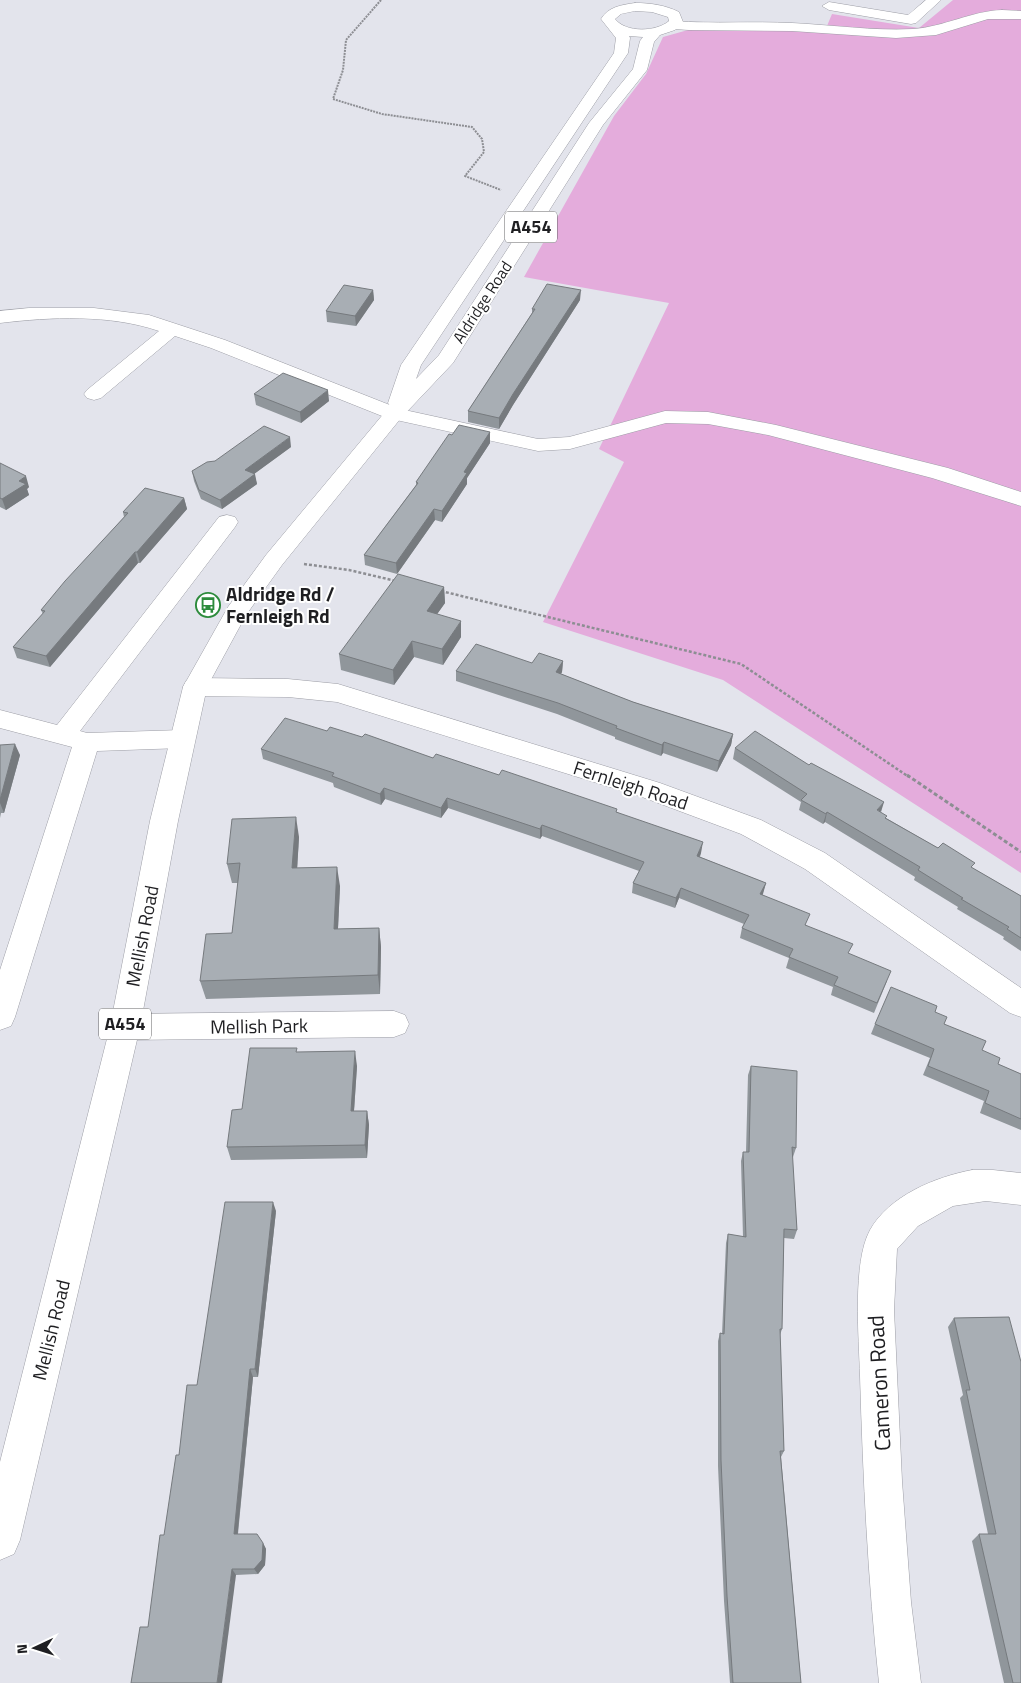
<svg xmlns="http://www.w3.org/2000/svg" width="1021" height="1683" viewBox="0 0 1021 1683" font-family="'Titillium Web',sans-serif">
	<rect width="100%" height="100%" fill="#e3e4ec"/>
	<polygon fill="#e4acdc" points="953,0 1021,0 1021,873 723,680 543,622 624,462 599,449 669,303 524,277 614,116 646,74 663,37 688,30 785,29 824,33 832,14 919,28"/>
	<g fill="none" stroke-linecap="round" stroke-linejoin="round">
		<defs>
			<g id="minor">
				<polygon points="926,0 941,0 916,23 911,24 829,10 822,6 829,2 908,15"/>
				<path d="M 1002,10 L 1021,11 L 1021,19 L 988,19 L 936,35 L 896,38 L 792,31 L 689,30 L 674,29 L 667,25 L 674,21 C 713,24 753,21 792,23 C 832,25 873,31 913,29 C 944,27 971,11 1002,10 Z"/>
				<path d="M 29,308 L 94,308 L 149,315 L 225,340 L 400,409 L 538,439 L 569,437 L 665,411 L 708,412 L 776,425 L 948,468 L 1021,492 L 1021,506 L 932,478 L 768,435 L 708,424 L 666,423 L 570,449 L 538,451 L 387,418 L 211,348 L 175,336 L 101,398 L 94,400 L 87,398 L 84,394 L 87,390 L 159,331 C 109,314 51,317 0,323 L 0,311 Z"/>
				<polygon points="227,515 235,517 238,522 235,527 80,731 87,733 182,730 191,732 195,739 191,746 182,748 97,751 15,1017 11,1026 0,1030 0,970 72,747 0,728 0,710 57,725 219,517"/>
				<polygon points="195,678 288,679 338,684 660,783 761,820 825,853 1021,988 1021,1017 1010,1013 805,869 741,834 642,797 337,702 288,697 195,696 186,693 183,687 186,681"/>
				<polygon points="394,1011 405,1015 409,1024 405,1033 394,1037 125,1040 114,1036 110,1027 114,1018 125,1014"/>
				<path d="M 972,1170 L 993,1170 L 1021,1173 L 1021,1205 L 986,1201 L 953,1206 L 918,1226 L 897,1249 L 894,1310 L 902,1481 L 911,1602 L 921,1683 L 879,1683 C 868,1581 863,1479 860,1376 C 859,1338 852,1263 870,1230 C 889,1196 935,1177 972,1170 Z"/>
			</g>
			<path id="major" d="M 635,3 C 650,3 665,5 679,12 L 683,22 L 675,30 L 660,35 L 654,42 L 647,70 L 603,125 L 453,363 L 401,418 L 282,565 L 246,615 L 207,687 L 178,821 L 140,1027 L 20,1540 L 14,1554 L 0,1560 L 0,1462 L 110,1027 L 150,821 L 183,687 L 228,607 L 266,555 L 390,406 L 388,403 L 401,365 L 614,53 L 616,38 L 601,19 C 608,7 621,5 635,3 ZM 635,11 L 652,12 L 668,17 L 669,21 C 656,32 626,33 615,19 L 621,14 ZM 629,36 L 643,37 L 640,41 L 633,69 L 589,123 L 439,355 L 416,379 L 421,365 L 628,53 L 630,38 Z"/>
		</defs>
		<use href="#minor" stroke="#9d9ea6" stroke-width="1"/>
		<use href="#major" stroke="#9d9ea6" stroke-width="1"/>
		<polyline stroke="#8d8e93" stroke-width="2" stroke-dasharray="2 1" stroke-linecap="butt" points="381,0 346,40 343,70 333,99 382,114 472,127 482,139 484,152 465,176 501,190"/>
		<g stroke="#8d8e93" stroke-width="2.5" stroke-dasharray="3 2" stroke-linecap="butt">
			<polyline points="304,564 349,570 396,581"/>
			<polyline points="441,591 741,664 909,777"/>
		</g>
		<polyline stroke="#8d8e93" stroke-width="3" stroke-dasharray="4 2.5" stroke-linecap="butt" points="907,775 1021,852"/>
		<use href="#minor" fill="#fff" fill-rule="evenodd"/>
		<use href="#major" fill="#fff" fill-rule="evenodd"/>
	</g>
	<g fill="#90969b">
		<polygon points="373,290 374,300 356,326 327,322 326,311"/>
		<polygon points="580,300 513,405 499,429 468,422 468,411 532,313 532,309"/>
		<polygon points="254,394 329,401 301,423 256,405"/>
		<polygon points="490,432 490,443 467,478 467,484 442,522 435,520 397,574 365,565 364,555 416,485 416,482 452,435"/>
		<polygon points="291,447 254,474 257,484 222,509 201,499 194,481 192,471 215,461"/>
		<polygon points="0,463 29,487 27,489 29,495 6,510 0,507"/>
		<polygon points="184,498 187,509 140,563 138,563 50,667 17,658 13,647 43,614 41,610 124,517 123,512"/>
		<polygon points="444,587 445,603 437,614 461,637 443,665 414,657 394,685 341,670 339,654"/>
		<polygon points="563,661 562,672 561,674 633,702 733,734 731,745 717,772 663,753 661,756 615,739 615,737 557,714 456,681 456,671 532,663"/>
		<polygon points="327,731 362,737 433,758 499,775 617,812 701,853 700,857 766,883 762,895 849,954 887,981 874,1013 831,995 833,987 786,968 789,958 740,938 742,928 744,924 679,898 675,908 632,893 633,883 639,871 542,836 540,839 448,808 441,818 385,799 381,805 334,787 333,783 263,759 261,749"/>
		<polygon points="0,745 20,755 4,813 1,813 0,818"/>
		<polygon points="735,748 881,813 886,818 1021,896 1021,951 1003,939 1004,937 957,909 958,907 914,880 915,877 825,822 823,824 799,810 801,802 733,759"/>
		<polygon points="299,837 297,868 340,886 338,929 379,928 381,947 380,994 206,999 200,981 232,933 238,883 232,883 227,864"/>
		<polygon points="935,1012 944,1024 982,1050 998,1064 1021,1074 1021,1130 980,1113 984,1101 923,1075 930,1058 871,1034 875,1024"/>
		<polygon points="298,1052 357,1066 354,1111 367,1111 369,1125 367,1158 231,1160 227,1147 242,1109"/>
		<polygon points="751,1066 796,1148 793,1157 792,1157 797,1230 794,1239 784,1238 782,1329 780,1335 784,1451 781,1457 801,1683 730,1683 724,1601 718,1466 718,1341 720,1333 722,1334 726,1243 728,1234 743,1237 741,1161 743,1152 746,1152 748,1075"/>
		<polygon points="276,1211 258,1377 253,1377 238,1534 263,1543 266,1549 265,1565 258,1574 236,1575 148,1627 179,1455 197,1385"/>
		<polygon points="1009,1317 1021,1683 1004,1683 972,1541 979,1534 988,1534 960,1398 963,1395 948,1327 954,1318"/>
	</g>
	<g fill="#767a7e">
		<polygon points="373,290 374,300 356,326 355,316"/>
		<polygon points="581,290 580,300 513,405 499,429 499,418 513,394"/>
		<polygon points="328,390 329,401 301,423 300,412"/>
		<polygon points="490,432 490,443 467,478 467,484 442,522 442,511 464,472"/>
		<polygon points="290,437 291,447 247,479 245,470"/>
		<polygon points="255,474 257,484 222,509 220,500"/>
		<polygon points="26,476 29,487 27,489 29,495 6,510 2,499 19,481"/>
		<polygon points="184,498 187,509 140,563 137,552"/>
		<polygon points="434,509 435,520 397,574 396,563"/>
		<polygon points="135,552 138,563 50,667 46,656"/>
		<polygon points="444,587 445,603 428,627 427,611"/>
		<polygon points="461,621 461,637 443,665 442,649"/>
		<polygon points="412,641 414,657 394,685 393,670"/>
		<polygon points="563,661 562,672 555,683 556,672"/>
		<polygon points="733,734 731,745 717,772 719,761"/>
		<polygon points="664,742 663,753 661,756 662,745"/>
		<polygon points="15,744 20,755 4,813 0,803 0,800"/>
		<polygon points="384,788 385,799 381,805 380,794"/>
		<polygon points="447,798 448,808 441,818 441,808"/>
		<polygon points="884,802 881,812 877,810"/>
		<polygon points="827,812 825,822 823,824 826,814"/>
		<polygon points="296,817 299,837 296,888 292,868"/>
		<polygon points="542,825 542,836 540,839 540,829"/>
		<polygon points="703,842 701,853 695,866 697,856"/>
		<polygon points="337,867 340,886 337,948 334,929"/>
		<polygon points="766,883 763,894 758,905 760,894"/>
		<polygon points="681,888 679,898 675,908 676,898"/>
		<polygon points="379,928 381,947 380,994 378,975"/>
		<polygon points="355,1051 357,1066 353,1125 351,1111"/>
		<polygon points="367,1111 369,1125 367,1158 365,1145"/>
		<polygon points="273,1202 276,1211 258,1377 255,1369"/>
		<polygon points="250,1369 253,1377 237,1540 234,1534"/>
		<polygon points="263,1543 266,1549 265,1565 258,1574 254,1569"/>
		<polygon points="232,1569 236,1575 222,1683 217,1683"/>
	</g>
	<g fill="#a8aeb4" stroke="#767a7e">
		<polygon points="547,284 581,290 513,394 499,418 468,411 535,309 532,309"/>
		<polygon points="344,285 373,290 355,316 326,311"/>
		<polygon points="283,373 328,390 300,412 254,394"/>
		<polygon points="459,425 490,432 464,472 467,473 442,511 434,509 396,563 364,555 418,483 416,482 449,434 452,435"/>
		<polygon points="264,426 290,437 245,470 255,474 220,500 199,490 192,471 207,462 215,461"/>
		<polygon points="0,463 26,476 19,481 26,484 2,499 0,498"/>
		<polygon points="145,488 184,498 137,552 135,552 46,656 13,647 45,611 41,610 65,581 128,513 123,512"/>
		<polygon points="398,574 444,587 427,611 461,621 442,649 412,641 393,670 339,654"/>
		<polygon points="476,644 532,663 539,653 563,661 556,672 633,702 733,734 719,761 664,742 662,745 616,728 617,726 558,703 456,671"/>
		<polygon points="285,718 327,731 330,727 362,737 365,734 433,758 436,754 499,775 502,770 617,809 616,812 703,842 697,856 766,883 760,894 810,914 805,925 853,944 848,953 891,971 877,1003 834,985 838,977 789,957 793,949 742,928 749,915 681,888 676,898 633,883 644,862 542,825 540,829 447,798 441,808 384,788 380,794 332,776 334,773 261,749"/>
		<polygon points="755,731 809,765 811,763 884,802 877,810 887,816 885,818 938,848 943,843 975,863 971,867 1021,896 1021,938 1007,929 1009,927 961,899 963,898 918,870 920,867 827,812 826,814 801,800 807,794 735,748"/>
		<polygon points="15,744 0,800 0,745"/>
		<polygon points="296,817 292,868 337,867 334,929 379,928 378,975 200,981 206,934 232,933 240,863 227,864 232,819"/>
		<polygon points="891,987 937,1006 935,1012 947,1017 944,1024 986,1041 982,1050 1000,1058 998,1064 1021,1074 1021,1119 985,1103 989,1091 928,1066 934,1049 875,1024"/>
		<polygon points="250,1048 297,1048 296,1052 355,1051 351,1111 367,1111 365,1145 227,1147 232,1110 242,1109"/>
		<polygon points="751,1066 797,1071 796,1148 792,1147 797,1230 784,1229 782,1329 780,1329 784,1451 780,1451 801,1683 733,1683 727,1596 721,1460 720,1333 724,1334 728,1234 746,1237 743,1152 749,1152"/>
		<polygon points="225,1202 273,1202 255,1369 250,1369 234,1534 257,1534 263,1543 262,1560 254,1569 232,1569 217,1683 131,1683 140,1627 148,1627 160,1535 164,1535 176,1455 179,1455 187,1385 197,1385"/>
		<polygon points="1009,1317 1021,1362 1021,1683 1013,1683 979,1534 996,1534 966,1390 970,1390 954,1318"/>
	</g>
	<defs>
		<symbol id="bus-ring" viewBox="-11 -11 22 22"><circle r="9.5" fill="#fff" stroke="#2d8b3c" stroke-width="1.5"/><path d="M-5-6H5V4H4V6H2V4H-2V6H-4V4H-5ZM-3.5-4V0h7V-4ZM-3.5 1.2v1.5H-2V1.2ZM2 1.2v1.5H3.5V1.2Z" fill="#2d8b3c"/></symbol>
	</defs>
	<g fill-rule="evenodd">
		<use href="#bus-ring" x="194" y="591" width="28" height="28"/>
	</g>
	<g text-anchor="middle" stroke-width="4" stroke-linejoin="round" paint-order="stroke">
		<g font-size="16" fill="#1f1f22" stroke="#fff">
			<text transform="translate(482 302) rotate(-57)" y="6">Aldridge Road</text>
		</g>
		<g fill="#fff" stroke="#626264" stroke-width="1">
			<rect x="505" y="211.5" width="52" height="31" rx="4"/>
			<rect x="99" y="1008.5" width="52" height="31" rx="4"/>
		</g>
		<g font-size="18" font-weight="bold" fill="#1f1f22">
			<text x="531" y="233">A454</text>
			<text x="125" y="1030">A454</text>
		</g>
		<g font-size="19" font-weight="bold" fill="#1f1f22" stroke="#fff" text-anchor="start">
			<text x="226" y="601">Aldridge Rd /<tspan x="226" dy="22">Fernleigh Rd</tspan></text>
		</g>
		<g font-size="19" fill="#1f1f22" stroke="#fff">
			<text transform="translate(631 785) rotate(18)" y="7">Fernleigh Road</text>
			<text transform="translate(142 936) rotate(-79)" y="7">Mellish Road</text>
			<text transform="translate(259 1026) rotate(-1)" y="7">Mellish Park</text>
			<text transform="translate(51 1330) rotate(-76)" y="7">Mellish Road</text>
		</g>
		<g font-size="22" fill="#1f1f22" stroke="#fff">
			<text transform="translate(879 1383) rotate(-93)" y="8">Cameron Road</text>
		</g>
	</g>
	<g transform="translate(35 1648) rotate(266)" stroke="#ffffff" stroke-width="4" paint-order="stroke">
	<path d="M0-4L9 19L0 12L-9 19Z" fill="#1f1f22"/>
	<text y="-8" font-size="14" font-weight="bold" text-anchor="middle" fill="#1f1f22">N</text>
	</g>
</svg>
